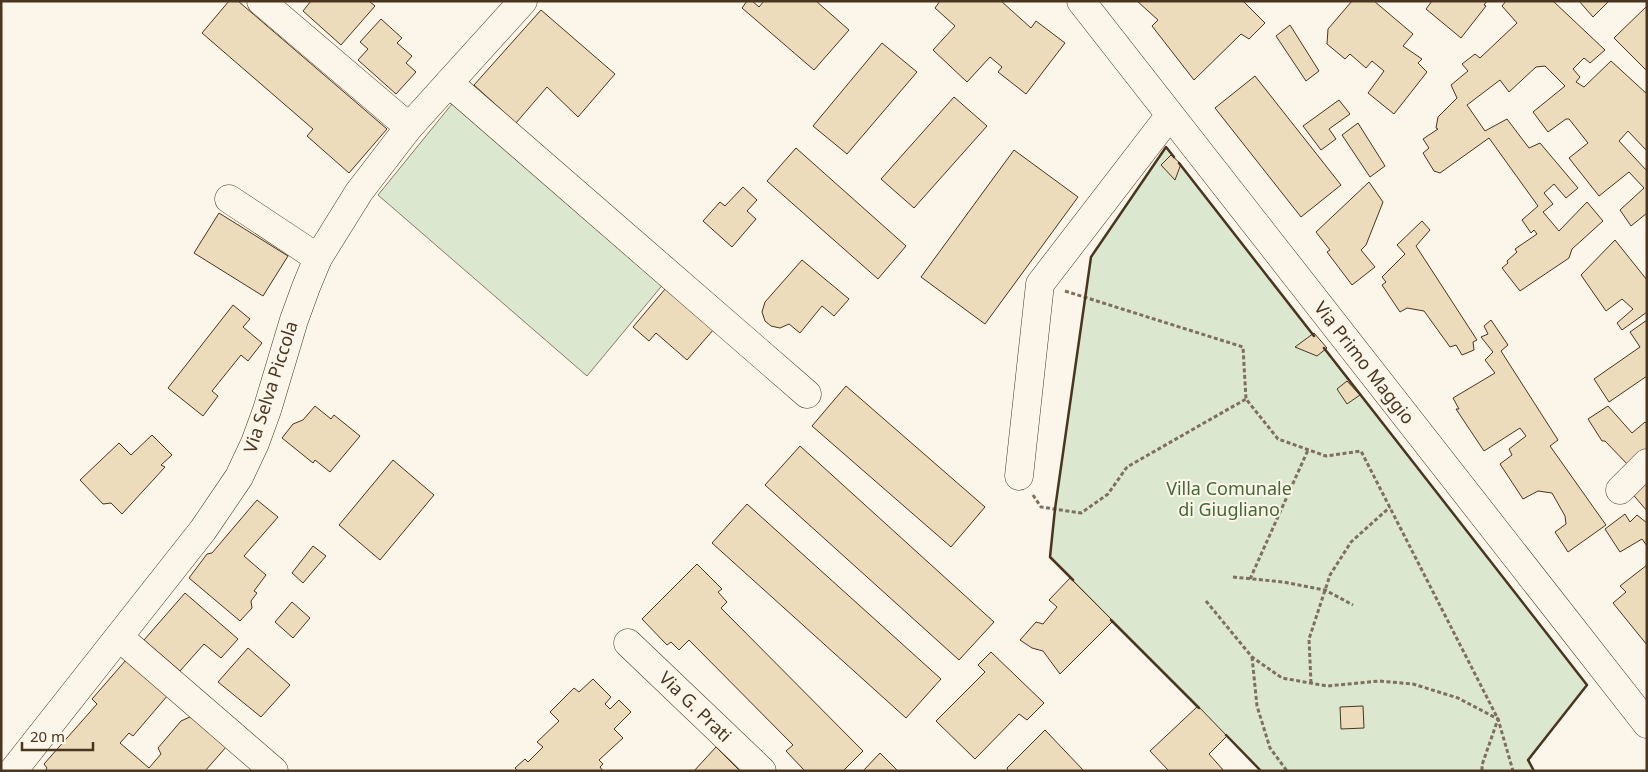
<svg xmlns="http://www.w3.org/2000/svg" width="1648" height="772" viewBox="0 0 1648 772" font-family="'Noto Sans',sans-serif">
	<rect width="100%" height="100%" fill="#fbf6e9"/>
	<g fill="#dce7d0" stroke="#887966">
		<polygon points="456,99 665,282 587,376 378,195"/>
		<polygon points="1166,147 1587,685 1529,760 1534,771 1261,771 1050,557 1055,509 1091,257"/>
	</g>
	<g fill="#ecdcbc" stroke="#4a3520">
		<polygon points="229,1 238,1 387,129 349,173 307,136 313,129 202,33"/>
		<polygon points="311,1 369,1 375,6 341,45 303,11"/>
		<polygon points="747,1 752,1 759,7 764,1 816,1 849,30 814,70 742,8"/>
		<polygon points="940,1 1001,1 1031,28 1036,21 1065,43 1026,94 998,72 1002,67 990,57 967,82 933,50 955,26 935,8"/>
		<polygon points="1137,1 1243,1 1265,23 1249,39 1241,34 1194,80 1152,26 1158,20"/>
		<polygon points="1352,1 1374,1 1413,34 1403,46 1422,59 1418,63 1427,72 1394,114 1368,93 1384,71 1372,61 1366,68 1350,54 1345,59 1327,44 1328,29"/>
		<polygon points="1432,1 1487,1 1484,5 1486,6 1461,38 1426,9"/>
		<polygon points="1506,1 1553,1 1605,50 1590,63 1584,58 1573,69 1580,77 1576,82 1584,87 1611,61 1647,94 1647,151 1628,131 1619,141 1647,171 1647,213 1631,226 1620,210 1644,188 1629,172 1599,196 1569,158 1588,143 1569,119 1566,119 1548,132 1533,112 1565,86 1545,66 1536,67 1509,92 1500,80 1467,105 1485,131 1507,119 1529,148 1540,143 1578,188 1566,198 1554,184 1544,193 1553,204 1543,212 1559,231 1587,202 1603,221 1572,249 1569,258 1520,291 1502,268 1508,263 1507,261 1517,252 1515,249 1537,234 1534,230 1531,233 1522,220 1538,206 1489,138 1440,173 1434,171 1423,153 1429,148 1423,139 1438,129 1436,128 1438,117 1457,98 1451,85 1468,71 1462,64 1475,54 1480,58 1517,23 1502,6"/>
		<polygon points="1579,1 1609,1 1593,17"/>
		<polygon points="1647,6 1647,71 1614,38"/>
		<polygon points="541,10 615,74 578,117 547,87 516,123 474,85"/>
		<polygon points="381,19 402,38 397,43 412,56 406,63 416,72 396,94 358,60 368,49 360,42"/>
		<polygon points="1290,25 1319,71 1306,81 1276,36"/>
		<polygon points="882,43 917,72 847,154 813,126"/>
		<polygon points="1255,76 1341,185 1301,217 1215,108"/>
		<polygon points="954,97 987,126 914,208 881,179"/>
		<polygon points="1339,100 1350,114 1329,129 1336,139 1321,150 1303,126"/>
		<polygon points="1358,123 1385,166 1370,177 1342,135"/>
		<polygon points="796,148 906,246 878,279 767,181"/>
		<polygon points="1014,150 1078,197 985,324 921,277"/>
		<polygon points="1171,155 1181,164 1175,180 1161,165"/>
		<polygon points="1369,182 1383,202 1366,245 1361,250 1375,267 1352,285 1327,252 1330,250 1316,232"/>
		<polygon points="743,187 757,200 747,211 756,219 732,247 703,221 720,202 725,206"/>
		<polygon points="219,213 288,256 263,296 194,253"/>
		<polygon points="1422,221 1430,230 1416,246 1477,340 1473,342 1474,350 1462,355 1456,345 1450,347 1424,311 1407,308 1400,312 1382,285 1386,282 1382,277 1405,254 1397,245"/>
		<polygon points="1615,240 1647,280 1647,312 1622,330 1617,323 1633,309 1622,299 1606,311 1581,275"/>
		<polygon points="802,260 849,299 834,316 822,306 800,333 789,324 780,328 771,326 765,321 762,312 765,302"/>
		<polygon points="666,288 714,329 687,360 656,333 649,341 633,327"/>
		<polygon points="233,305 250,319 243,327 262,343 248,361 241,355 212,391 218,396 203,416 168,388"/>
		<polygon points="1491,320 1508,345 1501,351 1558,440 1550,446 1606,525 1568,552 1555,532 1566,524 1565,516 1552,493 1538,491 1523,499 1500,464 1512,455 1509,449 1526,436 1520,428 1484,451 1456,409 1459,409 1453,398 1495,373 1485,360 1493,352 1481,337 1488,334 1484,326"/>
		<polygon points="1647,320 1647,376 1609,402 1594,379 1640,347 1630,332"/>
		<polygon points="1314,333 1327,348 1317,356 1295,347"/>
		<polygon points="1347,381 1360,395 1347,404 1337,389"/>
		<polygon points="846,386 985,507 951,547 812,426"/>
		<polygon points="315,406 331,419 334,415 360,436 330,472 315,460 313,463 282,438 293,424 303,420"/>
		<polygon points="1608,406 1632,433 1645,422 1647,424 1647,451 1630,467 1605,441 1602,441 1588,419"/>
		<polygon points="152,435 172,455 161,465 165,467 122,514 111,503 103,504 80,480 119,443 131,455"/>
		<polygon points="800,446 994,622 959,660 765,485"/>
		<polygon points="393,460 434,495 380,560 339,525"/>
		<polygon points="1647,474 1647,511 1630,491"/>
		<polygon points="257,500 278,517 244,556 266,575 254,591 257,593 251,601 252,608 240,621 189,578 207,554 212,553"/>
		<polygon points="747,504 941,679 906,718 712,543"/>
		<polygon points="1625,514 1630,522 1637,515 1647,523 1647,546 1642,539 1620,552 1605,529"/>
		<polygon points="313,546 326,556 303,583 292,573"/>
		<polygon points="697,564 722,589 718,592 727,602 721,608 863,751 843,771 805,771 786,751 793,745 689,640 679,650 671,642 667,645 642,619"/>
		<polygon points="1647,565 1647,645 1613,603 1626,592 1620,586"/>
		<polygon points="1070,578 1113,621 1060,674 1043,651 1032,648 1020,640 1036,622 1043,624 1057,607 1049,600"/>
		<polygon points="185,593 238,639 221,658 204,644 180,671 144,640"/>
		<polygon points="292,602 310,618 293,638 275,622"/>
		<polygon points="248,648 290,685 261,717 218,682"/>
		<polygon points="133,652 174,688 133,736 129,733 120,743 149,768 161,754 158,748 181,721 192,716 227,746 205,771 45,771 47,768 44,764 97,704 92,699"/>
		<polygon points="991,652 1044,703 1027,720 1019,714 975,759 936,721 985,672 978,665"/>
		<polygon points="593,679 611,697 605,704 610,709 619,700 631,712 614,729 623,738 599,760 603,764 600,767 603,771 518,771 515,768 525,759 528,762 543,747 537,742 559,721 550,712 574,688 579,692"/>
		<polygon points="1198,706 1227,736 1209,754 1224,771 1169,771 1150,751"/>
		<polygon points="1363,706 1364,728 1341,729 1340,707"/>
		<polygon points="1045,730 1084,771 1008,771 1007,768"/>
		<polygon points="716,747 740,771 694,771"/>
		<polygon points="880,753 898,771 863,771"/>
	</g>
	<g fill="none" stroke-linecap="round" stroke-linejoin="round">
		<defs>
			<g id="minor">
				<polyline points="261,1 409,127"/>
				<polyline points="1081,1 1647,724"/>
				<polyline points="449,83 807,394"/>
				<polyline points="229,199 318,258"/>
				<polyline points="1019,476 1040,284 1170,115"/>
				<polyline points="1620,490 1647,463"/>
				<polyline points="119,637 274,771"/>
				<polyline points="628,643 762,771"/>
				<polyline points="13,771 203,530 239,477 255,443 267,410 294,320 306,287 318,258 359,192 409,127 523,1"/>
			</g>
		</defs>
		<use href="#minor" stroke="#4a3520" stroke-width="29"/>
		<g stroke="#7f6f5c" stroke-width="3" stroke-dasharray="4 2.5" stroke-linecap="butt">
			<polyline points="1065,291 1243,347 1246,399 1278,439 1326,456 1361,451 1498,719 1513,771"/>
			<polyline points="1033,495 1041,507 1081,513 1108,494 1127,467 1246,399"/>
			<polyline points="1233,577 1283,582 1325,590 1353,605"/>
			<polyline points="1250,579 1308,450"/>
			<polyline points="1206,601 1252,657 1282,678 1327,686 1379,681 1413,684 1458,698 1498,719 1482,765 1482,771"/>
			<polyline points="1252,657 1257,706 1270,748 1287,771"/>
			<polyline points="1311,683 1309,639 1330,575 1351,542 1390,507"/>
		</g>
		<use href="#minor" stroke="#fbf6e9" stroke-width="28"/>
		<g stroke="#4a3520" stroke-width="2.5">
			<polyline points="1179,163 1314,336"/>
			<polyline points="1324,348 1587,685 1528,760 1534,771"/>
			<polyline points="1073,580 1050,557 1055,509 1091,257 1166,147 1174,157"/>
			<polyline points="1111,620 1199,708"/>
			<polyline points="1226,735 1261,771"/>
		</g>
	</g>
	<g text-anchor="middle" stroke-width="4" stroke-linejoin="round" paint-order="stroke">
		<g font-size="18" fill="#4a3520" stroke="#fbf6e9">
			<text transform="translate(1364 363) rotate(52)" y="6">Via Primo Maggio</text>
			<text transform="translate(271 387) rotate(-72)" y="6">Via Selva Piccola</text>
			<text transform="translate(695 707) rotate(44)" y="6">Via G. Prati</text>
		</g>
		<g font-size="18" fill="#436837" stroke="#fbf6e9">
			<text x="1229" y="495">Villa Comunale<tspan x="1229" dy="21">di Giugliano</tspan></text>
		</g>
	</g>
	<rect width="1648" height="772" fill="none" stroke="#4a3520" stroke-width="5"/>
	<path d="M22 742v8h71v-8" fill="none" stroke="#4a3520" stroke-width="2.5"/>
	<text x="30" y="742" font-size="15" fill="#4a3520" stroke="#fbf6e9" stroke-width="4" paint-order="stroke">20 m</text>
</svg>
